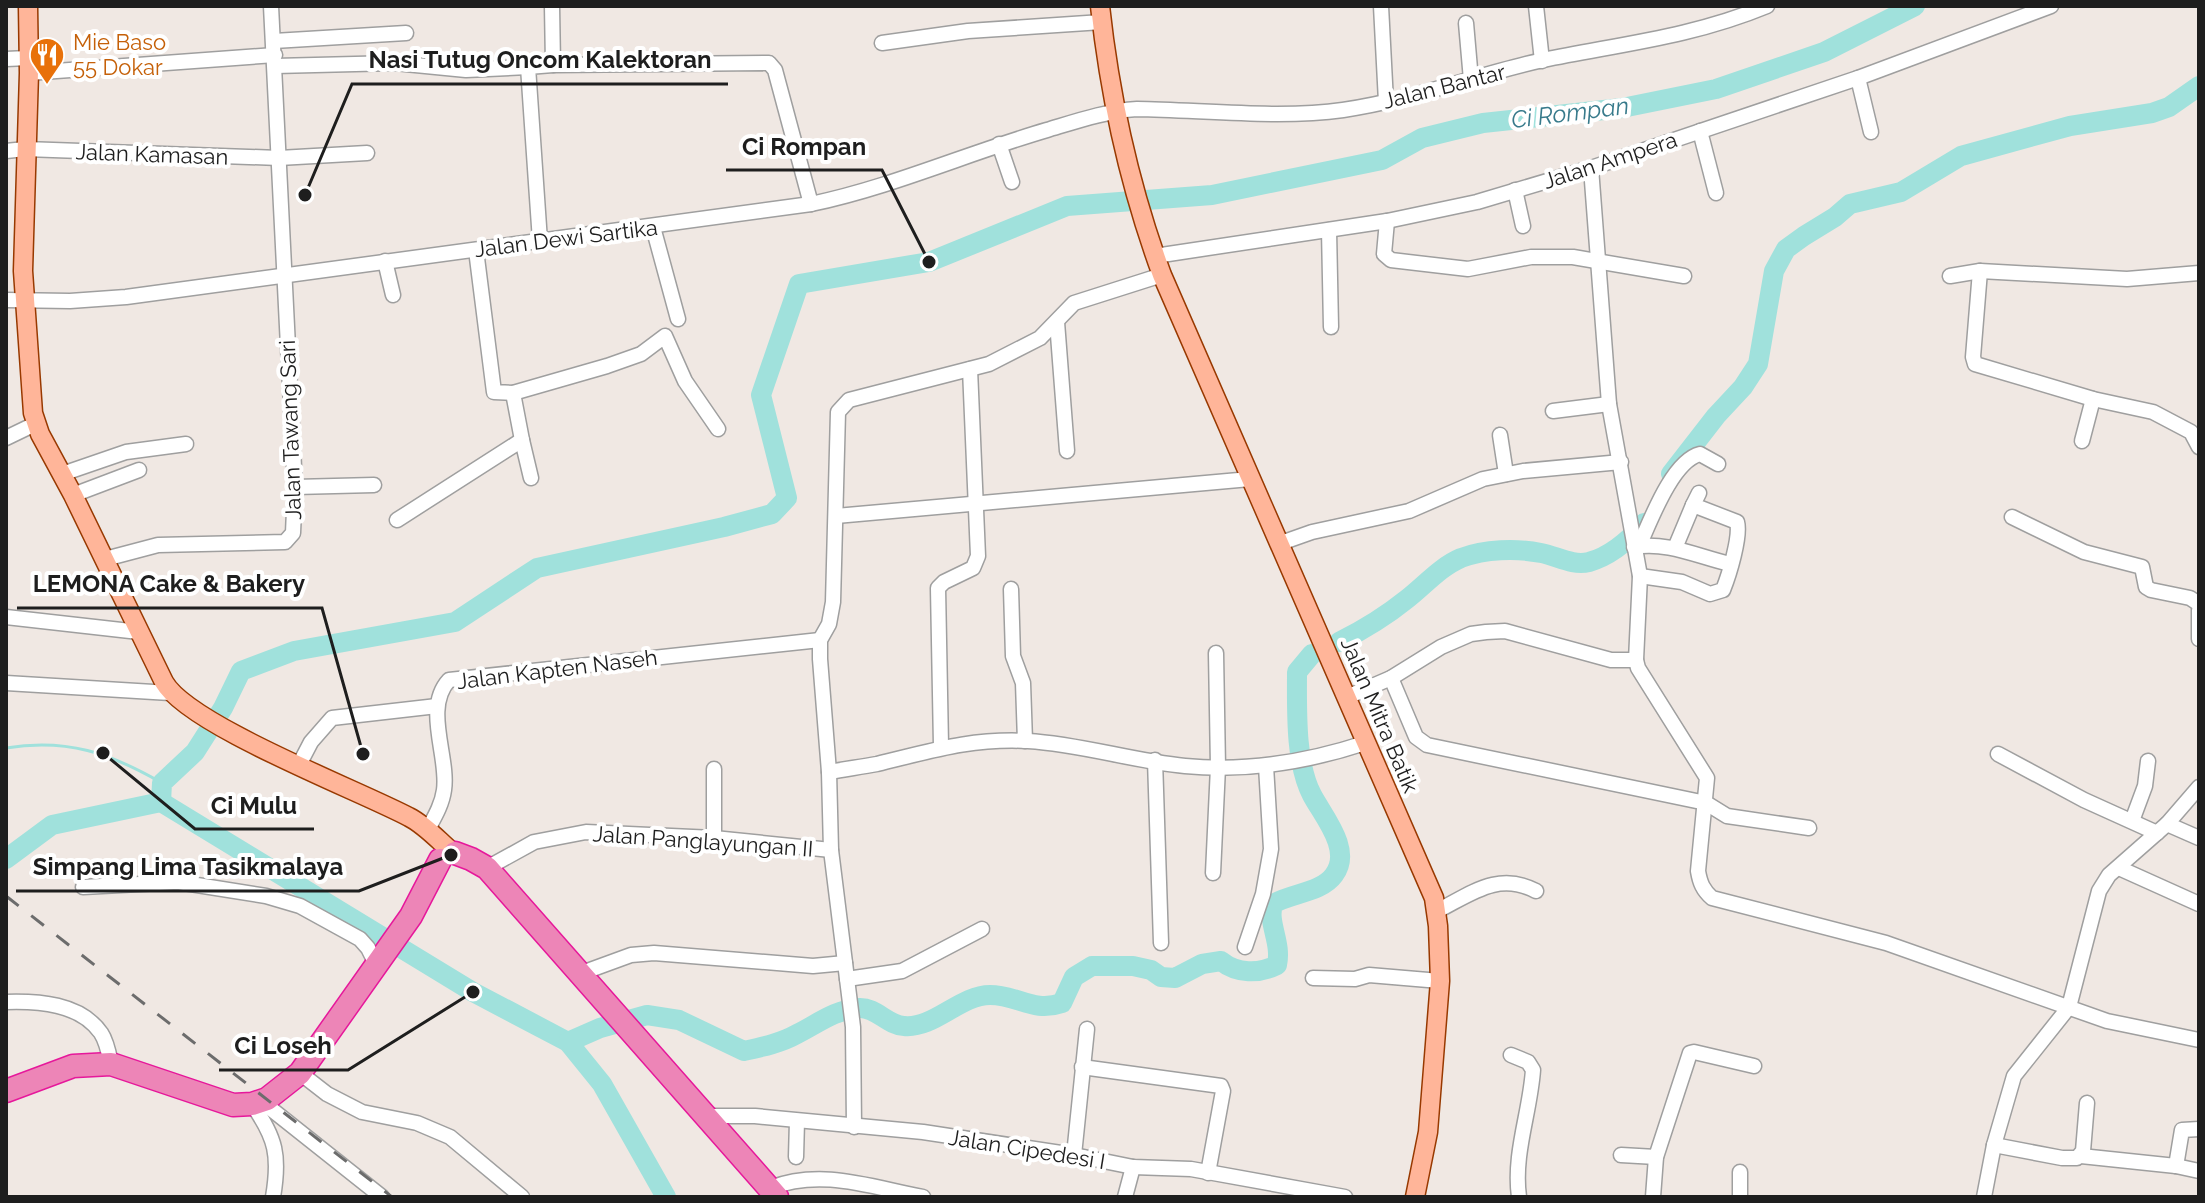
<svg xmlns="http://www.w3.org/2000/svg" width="2205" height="1203" viewBox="0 0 2205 1203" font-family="Raleway,sans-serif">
	<rect width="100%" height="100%" fill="#f0e8e3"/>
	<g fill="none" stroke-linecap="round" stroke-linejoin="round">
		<path stroke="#a0e1dc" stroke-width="3" d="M 6,748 C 67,738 110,753 162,783"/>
		<g stroke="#a0e1dc" stroke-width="20">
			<polyline points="1671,474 1716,416 1743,387 1758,364 1774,271 1786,249 1804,236 1835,217 1850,204 1901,192 1961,156 2070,126 2152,113 2169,107 2199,86"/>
			<path d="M 1339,642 C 1363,630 1386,616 1407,599 C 1425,585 1440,567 1461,558 C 1485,549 1516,548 1541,553 C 1557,556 1572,566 1589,562 C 1611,556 1629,540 1644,523"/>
			<polyline points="161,802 162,783 195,752 223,708 241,671 294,651 455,622 537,568 724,527 772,514 787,498 761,395 799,284 929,262 1067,206 1212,195 1382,160 1422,138 1483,123 1622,108 1716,89 1824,52 1915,6"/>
			<polyline points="6,859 52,825 161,802 473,992 568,1042 602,1084 666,1197"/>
			<path d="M 568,1042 L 600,1028 L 647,1015 L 679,1020 L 744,1051 C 762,1047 781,1043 797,1034 C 819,1023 834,1010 859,1008 C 876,1007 887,1025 904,1026 C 934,1029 960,995 990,995 C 1018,995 1033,1013 1062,1003 L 1074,977 L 1092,966 L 1133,966 L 1151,970 L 1161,977 L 1175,978 L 1202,964 L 1221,961 C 1237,974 1259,974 1277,965 C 1282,942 1267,923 1273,904 C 1291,893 1321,893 1334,875 C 1353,850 1323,816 1312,795 C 1295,763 1297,709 1297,672 L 1312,654"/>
		</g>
		<defs>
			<g id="minor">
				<polyline points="552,6 553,65 769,63 775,70 811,204"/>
				<polyline points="1381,6 1386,102"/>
				<polyline points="1536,6 1542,61"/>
				<polyline points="1466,23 1471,80"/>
				<polyline points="274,41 406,33"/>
				<polyline points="882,43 968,31 1102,22"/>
				<polyline points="6,59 28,58"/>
				<polyline points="275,66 395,63 466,70 528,67"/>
				<polyline points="29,73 275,55"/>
				<polyline points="1858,78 1871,132"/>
				<polyline points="1700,131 1716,193"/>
				<polyline points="999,144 1012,182"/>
				<polyline points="6,151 25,149 279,158 367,153"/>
				<path d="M 1591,168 L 1609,404 L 1640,576 L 1636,660 L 1638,668 L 1707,778 L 1698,871 C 1700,883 1703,890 1712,898 L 1886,943 L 2107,1021 L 2199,1040"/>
				<polyline points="1515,190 1523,226"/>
				<polyline points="1387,221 1384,254 1391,260 1468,269 1531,257 1573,257 1684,276"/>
				<polyline points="653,227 678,319"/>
				<polyline points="1329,230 1331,327"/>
				<polyline points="540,241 528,67 553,65"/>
				<polyline points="476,250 494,392 513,393 607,366 641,354 665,336 685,381 718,429"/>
				<polyline points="1155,256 1387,221 1477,202 1591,168 1858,78 2051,6"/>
				<polyline points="385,261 393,295"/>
				<polyline points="1980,271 1973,357 1975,364 2093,399 2153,412 2191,432 2199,447"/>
				<polyline points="1950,276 1980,271 2127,279 2199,273"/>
				<path d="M 6,300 L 70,301 L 126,297 L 811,204 C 892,187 968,153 1047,130 C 1077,121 1106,111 1137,109 C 1202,110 1280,119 1343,110 C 1412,100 1476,75 1543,60 C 1621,44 1692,37 1767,6"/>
				<polyline points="1057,322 1067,451"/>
				<polyline points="513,393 522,440"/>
				<polyline points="1553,411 1609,404"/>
				<polyline points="1500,435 1506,474"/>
				<polyline points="6,438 35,424"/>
				<polyline points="2082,441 2093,399"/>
				<polyline points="62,474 126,452 186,444"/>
				<polyline points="295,487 374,485"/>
				<polyline points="73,495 139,470"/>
				<polyline points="836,516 1250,479"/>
				<polyline points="2012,517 2084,552 2142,567 2146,587 2151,590 2190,598 2199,604"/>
				<polyline points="397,520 522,440 531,478"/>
				<polyline points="1278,544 1312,532 1409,511 1483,479 1523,471 1621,462"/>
				<path d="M 1639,546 C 1650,522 1672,461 1700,454 L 1718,464"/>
				<path d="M 1634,547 C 1667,541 1699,557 1730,564"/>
				<polyline points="1675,548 1693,505"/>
				<polyline points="105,559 158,545 285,542 293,533 295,487 271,6"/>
				<path d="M 1640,576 L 1682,582 L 1710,594 L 1723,590 C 1729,575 1741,536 1737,522 L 1693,505 L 1699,493"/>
				<polyline points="1011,589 1013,656 1023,683 1025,741"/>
				<polyline points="2199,610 2199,639"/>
				<polyline points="6,617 139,632"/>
				<polyline points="1391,678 1416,737 1427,745 1706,803 1727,816 1809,828"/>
				<polyline points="6,683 170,693"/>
				<polyline points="1347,697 1391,678 1441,647 1471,634 1486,632 1505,631 1611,660 1636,660"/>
				<polyline points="941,746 938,588 944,582 973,568 978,556 970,369"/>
				<polyline points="1998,754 2084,800 2157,833"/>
				<polyline points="1155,760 1161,943"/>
				<polyline points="299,765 311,742 332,718 437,706"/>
				<path d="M 829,772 C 845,769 861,767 877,764 C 931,751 971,738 1028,741 C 1081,744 1132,761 1185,766 C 1247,772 1307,762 1365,743"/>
				<polyline points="2132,821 2145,786 2148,761"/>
				<polyline points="2167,824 2199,838"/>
				<path d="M 427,831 C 434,818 442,805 444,790 C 449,757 423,708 449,680 L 820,640"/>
				<polyline points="714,838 714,769"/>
				<polyline points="487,868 534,842 586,832 714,838 831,850"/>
				<polyline points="2119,868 2199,904"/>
				<polyline points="1213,873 1218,767 1216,653"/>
				<polyline points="83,887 178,882 266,896 300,906 360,939 368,948 376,964"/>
				<path d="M 1437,911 C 1471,894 1498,871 1536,891"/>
				<polyline points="1245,947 1263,894 1271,849 1266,766"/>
				<polyline points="579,974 631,955 654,953 813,966 845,963"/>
				<polyline points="1313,978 1355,979 1369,975 1440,981"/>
				<polyline points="847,979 902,971 982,929"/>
				<path d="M 6,1002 C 38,1001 80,1003 101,1033 C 107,1042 109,1054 111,1064"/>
				<path d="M 1511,1055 L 1528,1062 L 1533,1070 C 1530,1113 1513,1154 1519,1197"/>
				<polyline points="1082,1067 1221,1086 1223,1091 1208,1173"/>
				<polyline points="300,1073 327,1094 362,1112 417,1123 450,1137 522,1197"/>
				<polyline points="261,1101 382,1197"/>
				<path d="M 252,1104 C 276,1138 280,1156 273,1197"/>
				<polyline points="707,1116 755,1116 923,1132 1074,1155 1133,1167 1191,1169 1345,1197"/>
				<polyline points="854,1127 853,1027 831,850 829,772 820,659 820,640 829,624 833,602 838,412 849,400 989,364 1040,338 1074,303 1162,275"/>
				<polyline points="1994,1145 2062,1158 2077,1158 2083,1151 2087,1103"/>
				<polyline points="1074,1155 1087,1029"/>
				<polyline points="1621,1155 1656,1157"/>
				<polyline points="2081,1156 2176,1166 2199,1171"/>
				<polyline points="796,1157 797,1121"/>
				<polyline points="2176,1166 2182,1130 2199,1129"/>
				<path d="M 770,1188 C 822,1168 870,1187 923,1197"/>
				<polyline points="1125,1197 1133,1167"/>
				<polyline points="1653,1197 1656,1157 1690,1053 1694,1052 1754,1066"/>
				<polyline points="1740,1197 1740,1172"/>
				<polyline points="1984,1197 1994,1145 2014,1076 2069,1007 2099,891 2109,875 2167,824 2199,787"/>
			</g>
			<g id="major">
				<path d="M 28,6 L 29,73 L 23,271 L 33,413 L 40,434 L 73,495 L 164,682 C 188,725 358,790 409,817 C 425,825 438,840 452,852"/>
				<path d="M 1100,6 C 1110,98 1130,188 1162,275 L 1434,898 L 1438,926 L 1440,981 L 1428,1132 L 1415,1197"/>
			</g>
			<g id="highway">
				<polyline points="455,853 471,859 487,868 777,1197"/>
				<polyline points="6,1091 73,1066 111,1064 233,1105 252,1104 267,1099 300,1073 411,916 440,860"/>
			</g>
		</defs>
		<use href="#minor" stroke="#9f9f9f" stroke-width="17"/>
		<use href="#major" stroke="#983900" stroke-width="21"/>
		<use href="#highway" stroke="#e6189b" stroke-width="25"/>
		<use href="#minor" stroke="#fff" stroke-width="14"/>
		<use href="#major" stroke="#ffb599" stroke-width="18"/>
		<use href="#highway" stroke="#ed85b7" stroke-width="22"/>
		<polyline stroke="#6c6c6c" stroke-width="3" stroke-dasharray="16 16" stroke-linecap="butt" points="6,896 392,1197"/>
	</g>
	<defs>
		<symbol id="restaurant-pin" viewBox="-11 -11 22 30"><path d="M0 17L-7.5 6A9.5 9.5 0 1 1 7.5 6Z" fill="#e8710a" stroke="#fff"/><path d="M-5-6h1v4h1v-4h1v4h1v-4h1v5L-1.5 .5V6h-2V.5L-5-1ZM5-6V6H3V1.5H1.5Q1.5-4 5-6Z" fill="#fff"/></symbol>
	</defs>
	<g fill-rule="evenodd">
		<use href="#restaurant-pin" x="27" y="35" width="40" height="54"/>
	</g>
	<g text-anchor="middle" stroke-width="8" stroke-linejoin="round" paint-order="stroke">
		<g font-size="22" fill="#c56008" stroke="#fff" text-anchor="start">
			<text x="73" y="50">Mie Baso<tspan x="73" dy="25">55 Dokar</tspan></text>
		</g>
		<g font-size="22" fill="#1e1e1e" stroke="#fff">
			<text transform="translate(1444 86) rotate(-14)" y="8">Jalan Bantar</text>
			<text transform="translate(152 154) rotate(2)" y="8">Jalan Kamasan</text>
			<text transform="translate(1610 160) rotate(-18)" y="8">Jalan Ampera</text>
			<text transform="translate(566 238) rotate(-7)" y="8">Jalan Dewi Sartika</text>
			<text transform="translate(290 430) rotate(-92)" y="8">Jalan Tawang Sari</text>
			<text transform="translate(557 669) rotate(-7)" y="8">Jalan Kapten Naseh</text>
			<text transform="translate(1380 715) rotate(67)" y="8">Jalan Mitra Batik</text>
			<text transform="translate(703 841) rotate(4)" y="8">Jalan Panglayungan II</text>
			<text transform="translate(1027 1149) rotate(9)" y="8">Jalan Cipedesi I</text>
		</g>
		<g font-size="24" font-style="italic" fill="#377a8b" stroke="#fff">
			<text transform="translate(1570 113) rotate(-7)" y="8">Ci Rompan</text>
		</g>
	</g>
	<path fill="none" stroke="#1e1e1e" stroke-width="3" d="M305 195L352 84H728M929 262L882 170H726M363 754L322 608H17M103 753L195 829H314M451 855L359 891H16M473 992L348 1070H219"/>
	<g fill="#1e1e1e" stroke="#fff" stroke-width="3">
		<circle cx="305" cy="195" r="8"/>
		<circle cx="929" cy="262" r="8"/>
		<circle cx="363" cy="754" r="8"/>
		<circle cx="103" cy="753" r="8"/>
		<circle cx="451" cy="855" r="8"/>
		<circle cx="473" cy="992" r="8"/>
	</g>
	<g font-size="24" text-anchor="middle" font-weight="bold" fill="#1e1e1e" stroke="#fff" stroke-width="8" stroke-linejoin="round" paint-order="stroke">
		<text x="540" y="68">Nasi Tutug Oncom Kalektoran</text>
		<text x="804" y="155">Ci Rompan</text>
		<text x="169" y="592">LEMONA Cake &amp; Bakery</text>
		<text x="254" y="814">Ci Mulu</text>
		<text x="188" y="875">Simpang Lima Tasikmalaya</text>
		<text x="283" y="1054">Ci Loseh</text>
	</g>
	<rect width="2205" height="1203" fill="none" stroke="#1e1e1e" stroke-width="16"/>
</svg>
